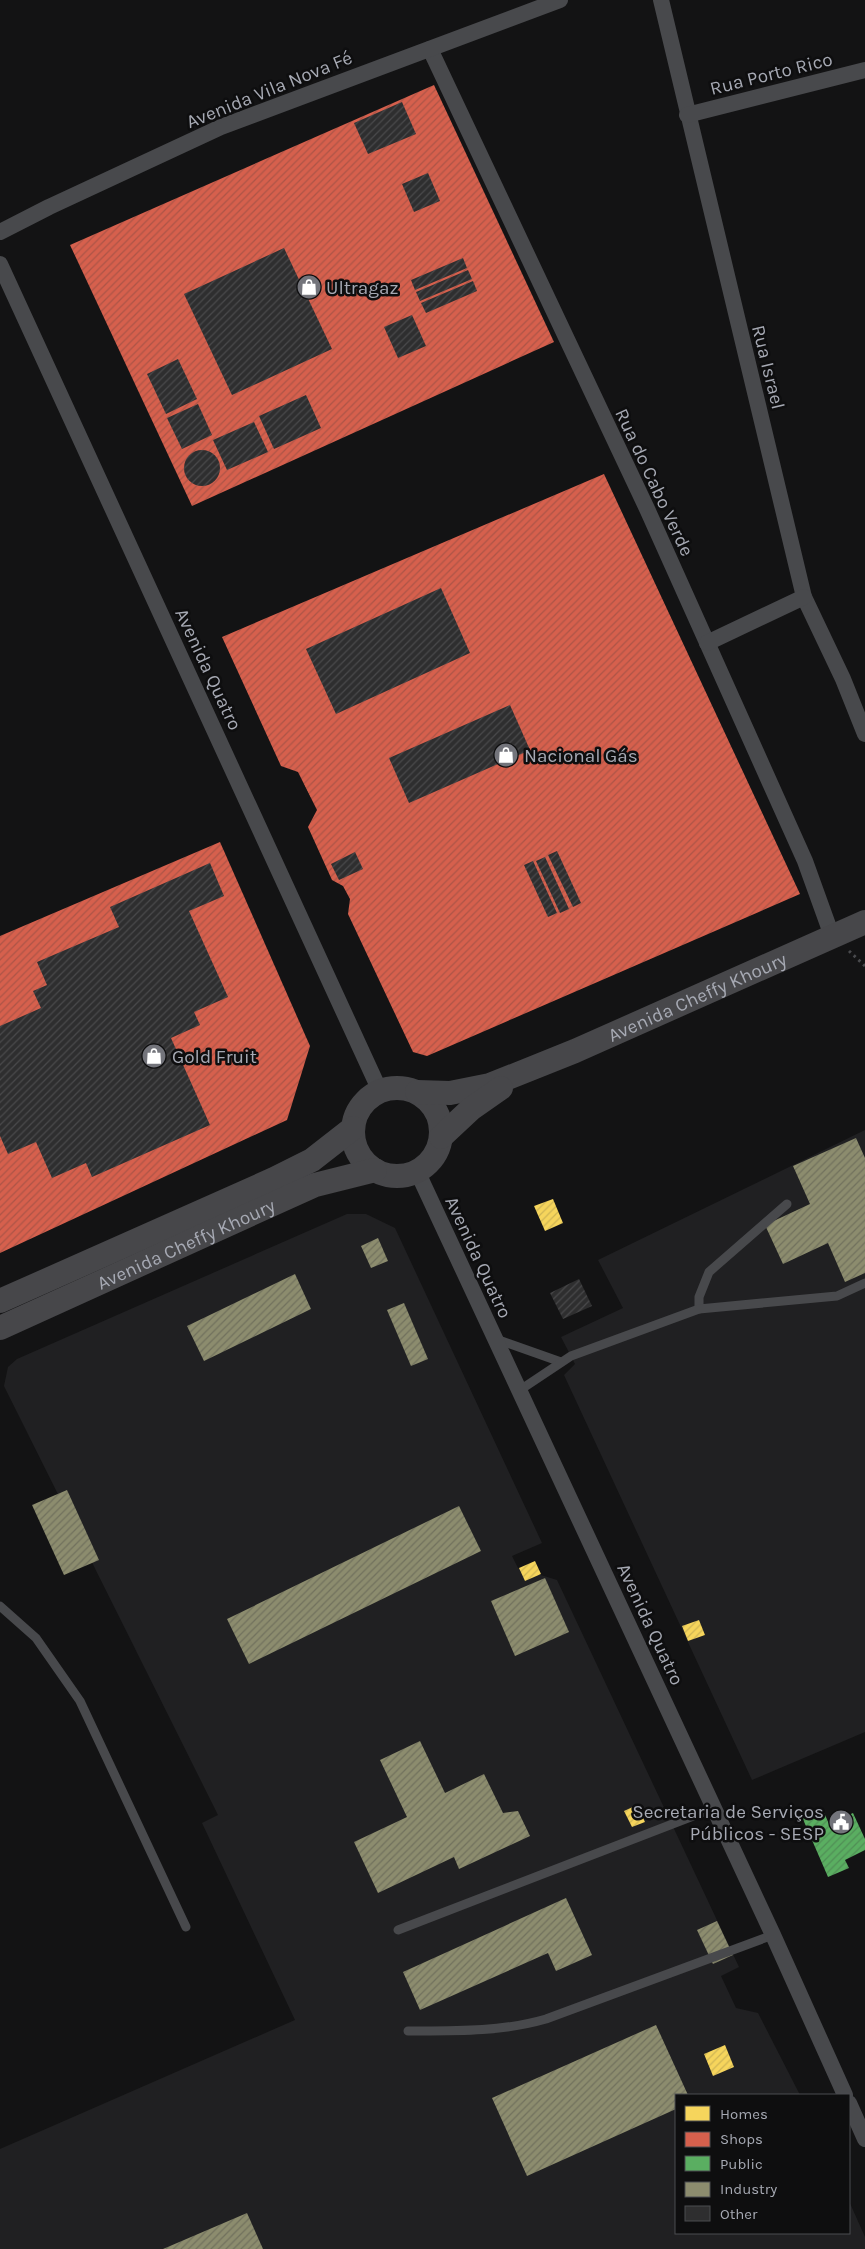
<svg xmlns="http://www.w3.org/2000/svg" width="865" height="2249" viewBox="0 0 865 2249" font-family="Karla,sans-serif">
	<defs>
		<pattern id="homes-hatch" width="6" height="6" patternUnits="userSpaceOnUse" patternTransform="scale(1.25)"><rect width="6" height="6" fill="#f6d55c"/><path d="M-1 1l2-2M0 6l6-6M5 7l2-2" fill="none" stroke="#cfb554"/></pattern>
		<pattern id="shops-hatch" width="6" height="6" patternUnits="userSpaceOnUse" patternTransform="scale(1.25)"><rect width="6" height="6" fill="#d6604d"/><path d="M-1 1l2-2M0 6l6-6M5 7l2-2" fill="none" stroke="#ad5547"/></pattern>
		<pattern id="public-hatch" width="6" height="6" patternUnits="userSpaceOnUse" patternTransform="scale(1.25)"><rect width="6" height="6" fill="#5aae61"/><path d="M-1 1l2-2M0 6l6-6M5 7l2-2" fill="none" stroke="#508f56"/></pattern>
		<pattern id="industry-hatch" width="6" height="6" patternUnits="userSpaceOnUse" patternTransform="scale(1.25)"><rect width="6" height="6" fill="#8c8c6e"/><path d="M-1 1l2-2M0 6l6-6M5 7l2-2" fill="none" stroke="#71715d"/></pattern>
		<pattern id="building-hatch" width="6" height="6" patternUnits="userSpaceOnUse" patternTransform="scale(1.25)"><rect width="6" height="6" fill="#2e2e2f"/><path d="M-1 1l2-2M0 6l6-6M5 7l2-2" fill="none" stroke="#49494b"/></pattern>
	</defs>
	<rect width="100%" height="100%" fill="#131314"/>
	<g fill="#202022">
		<polygon points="865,1130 865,1732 752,1780 564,1375 575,1364 561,1337 623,1308 598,1260"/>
		<polygon points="347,1214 366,1214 395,1228 542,1543 512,1556 518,1568 557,1580 739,1967 721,1976 736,2008 758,2013 800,2095 676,2095 676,2233 849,2233 849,2201 865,2237 865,2249 0,2249 0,2149 295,2020 202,1823 218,1815 4,1386 8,1367 17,1359"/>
	</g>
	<g fill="url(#homes-hatch)">
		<polygon points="325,772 332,787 311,797 304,783"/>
		<polygon points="553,1199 563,1223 545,1231 534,1206"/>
		<polygon points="535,1561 541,1574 525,1581 519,1568"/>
		<polygon points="699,1620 705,1635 688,1641 682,1626"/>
		<polygon points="637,1805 645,1822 632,1827 624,1811"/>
		<polygon points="725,2045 734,2067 713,2076 704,2054"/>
	</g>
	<g fill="url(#shops-hatch)">
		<polygon points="434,85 554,342 192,506 70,245"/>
		<polygon points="604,474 800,894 427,1056 413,1052 348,914 350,899 343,886 332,880 308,827 317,810 298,772 281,766 222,637"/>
		<polygon points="220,842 310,1046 287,1120 0,1253 0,936"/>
	</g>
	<polygon fill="url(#public-hatch)" points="822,1808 829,1824 853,1813 865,1839 865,1850 845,1860 849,1868 828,1877 802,1817"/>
	<g fill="url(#industry-hatch)">
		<polygon points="856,1138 865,1158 865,1273 845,1282 828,1243 783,1264 765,1225 810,1204 793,1166"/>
		<polygon points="378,1238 388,1261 371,1268 361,1246"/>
		<polygon points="295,1274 311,1309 204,1361 187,1326"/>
		<polygon points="404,1303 428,1359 411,1366 387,1310"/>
		<polygon points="67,1490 99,1560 64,1575 32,1505"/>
		<polygon points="459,1506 481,1551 249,1664 227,1619"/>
		<polygon points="545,1578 569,1632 515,1656 491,1601"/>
		<polygon points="420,1741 445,1793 484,1774 503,1813 518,1811 530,1836 459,1869 454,1857 378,1893 354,1842 407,1817 380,1760"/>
		<polygon points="566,1898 592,1955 556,1971 548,1953 420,2010 403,1972"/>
		<polygon points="717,1921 733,1955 713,1964 697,1930"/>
		<polygon points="656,2025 688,2095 676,2095 676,2109 527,2176 492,2098"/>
		<polygon points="247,2213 263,2249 163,2249"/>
	</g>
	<g fill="url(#building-hatch)">
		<polygon points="402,102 416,134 368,154 354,123"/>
		<polygon points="428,173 440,201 414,212 402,184"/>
		<polygon points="284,248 332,349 232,395 184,294"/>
		<polygon points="463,258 467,268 415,290 411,280"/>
		<polygon points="468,270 472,279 420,301 416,292"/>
		<polygon points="473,281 477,291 426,313 421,303"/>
		<polygon points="412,315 426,346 398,358 384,327"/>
		<polygon points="178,359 197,399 166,414 147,374"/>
		<polygon points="306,395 321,428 274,449 259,416"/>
		<polygon points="198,404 212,435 182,449 167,418"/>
		<polygon points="254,422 268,452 227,470 213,440"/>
		<circle cx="202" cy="468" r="18"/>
		<polygon points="441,588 470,653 336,714 306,649"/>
		<polygon points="510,705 530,750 409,803 389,758"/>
		<polygon points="557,851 581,903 573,907 548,855"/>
		<polygon points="355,852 363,869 339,880 331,864"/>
		<polygon points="545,857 569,909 560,913 536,861"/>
		<polygon points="533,861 557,913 548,917 524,865"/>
		<polygon points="210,863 224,896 189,911 228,997 194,1012 200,1025 171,1038 210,1125 92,1177 86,1163 52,1178 36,1142 8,1154 0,1136 0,1026 41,1008 33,991 47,985 37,962 119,927 110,907"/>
		<polygon points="579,1279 592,1306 563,1319 550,1293"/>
	</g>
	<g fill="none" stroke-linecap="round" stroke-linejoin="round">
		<polyline stroke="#494a4d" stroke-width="3" stroke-dasharray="2.5 4" stroke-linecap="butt" points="849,951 865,966"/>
		<g stroke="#48494c" stroke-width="9">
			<polyline points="699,1309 699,1297 709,1272 787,1204"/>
			<polyline points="496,1339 561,1362"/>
			<polyline points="520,1390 571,1356 699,1309 837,1296 865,1283"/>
			<polyline points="0,1606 36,1638 80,1701 186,1927"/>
			<polyline points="398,1930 714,1808"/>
			<path d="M 408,2031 C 455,2031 501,2032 546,2019 L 773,1935"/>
		</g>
		<g stroke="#48494c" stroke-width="16">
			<polyline points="661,0 804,597 843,679 865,734"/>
			<polyline points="430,49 648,511 805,861 832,936"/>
			<polyline points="687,115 865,70"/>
			<polyline points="0,232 49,207 221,127 560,0"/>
			<polyline points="0,264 380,1091"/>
			<polyline points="707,643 804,597"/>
			<polyline points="417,1171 773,1935 845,2095"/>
			<polyline points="849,2103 865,2139"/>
		</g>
		<g stroke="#47474a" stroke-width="24">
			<circle cx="397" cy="1132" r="44"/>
			<path id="s1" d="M 417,1092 L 450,1093 L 490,1085 L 575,1051 L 865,922"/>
			<polyline points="441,1137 471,1109 501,1088"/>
			<polyline points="0,1301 274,1179 312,1160 353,1128"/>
			<path id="s2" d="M 0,1328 L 315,1185 L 375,1170"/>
		</g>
	</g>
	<defs>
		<symbol id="shop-disc" viewBox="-11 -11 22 22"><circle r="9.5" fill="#73747b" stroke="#0e0e0f"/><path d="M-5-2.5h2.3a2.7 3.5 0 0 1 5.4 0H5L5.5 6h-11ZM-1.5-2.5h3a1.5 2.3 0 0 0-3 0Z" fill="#fff"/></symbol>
		<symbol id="civic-disc" viewBox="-11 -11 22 22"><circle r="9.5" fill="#73747b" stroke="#0e0e0f"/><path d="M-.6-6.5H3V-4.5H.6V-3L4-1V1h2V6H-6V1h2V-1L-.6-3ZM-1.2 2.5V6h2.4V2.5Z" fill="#fff"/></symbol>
	</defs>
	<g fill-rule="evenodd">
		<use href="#shop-disc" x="295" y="273" width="28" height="28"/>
		<use href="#shop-disc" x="492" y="741" width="28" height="28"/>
		<use href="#shop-disc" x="140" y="1042" width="28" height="28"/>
		<use href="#civic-disc" x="827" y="1808" width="28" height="28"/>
	</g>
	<g text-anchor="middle" stroke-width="5" stroke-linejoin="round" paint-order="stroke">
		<g font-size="19" fill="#a6a9b3" stroke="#0e0e0f">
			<text transform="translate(771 73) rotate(-14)" y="7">Rua Porto Rico</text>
			<text transform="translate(269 89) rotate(-22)" y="7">Avenida Vila Nova Fé</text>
			<text transform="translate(769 367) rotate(76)" y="7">Rua Israel</text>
			<text transform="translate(655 482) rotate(65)" y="7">Rua do Cabo Verde</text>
			<text transform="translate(209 669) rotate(65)" y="7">Avenida Quatro</text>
			<text dy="7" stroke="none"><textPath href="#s1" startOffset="299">Avenida Cheffy Khoury</textPath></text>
			<text dy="7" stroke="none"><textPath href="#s2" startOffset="204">Avenida Cheffy Khoury</textPath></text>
			<text transform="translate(479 1257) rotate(65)" y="7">Avenida Quatro</text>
			<text transform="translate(651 1624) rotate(65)" y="7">Avenida Quatro</text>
		</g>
		<g font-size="19" fill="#a6a9b3" stroke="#0e0e0f" text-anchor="start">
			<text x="326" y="294">Ultragaz</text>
			<text x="524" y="762">Nacional Gás</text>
			<text x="172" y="1063">Gold Fruit</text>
			<text x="824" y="1818" text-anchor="end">Secretaria de Serviços<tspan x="824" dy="22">Públicos - SESP</tspan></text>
		</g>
	</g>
	<rect x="675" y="2094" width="175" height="140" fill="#0e0e0f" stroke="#4b4c51"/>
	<rect x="685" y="2106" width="25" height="15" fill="#f6d55c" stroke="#4b4c51"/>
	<text x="720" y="2119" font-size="15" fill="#a6a9b3">Homes</text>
	<rect x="685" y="2132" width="25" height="15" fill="#d6604d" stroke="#4b4c51"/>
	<text x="720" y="2144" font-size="15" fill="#a6a9b3">Shops</text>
	<rect x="685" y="2156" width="25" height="15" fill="#5aae61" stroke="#4b4c51"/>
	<text x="720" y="2169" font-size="15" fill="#a6a9b3">Public</text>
	<rect x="685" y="2182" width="25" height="15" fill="#8c8c6e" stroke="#4b4c51"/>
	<text x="720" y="2194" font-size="15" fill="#a6a9b3">Industry</text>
	<rect x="685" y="2206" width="25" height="15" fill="#2e2e2f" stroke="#4b4c51"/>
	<text x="720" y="2219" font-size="15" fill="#a6a9b3">Other</text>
</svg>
